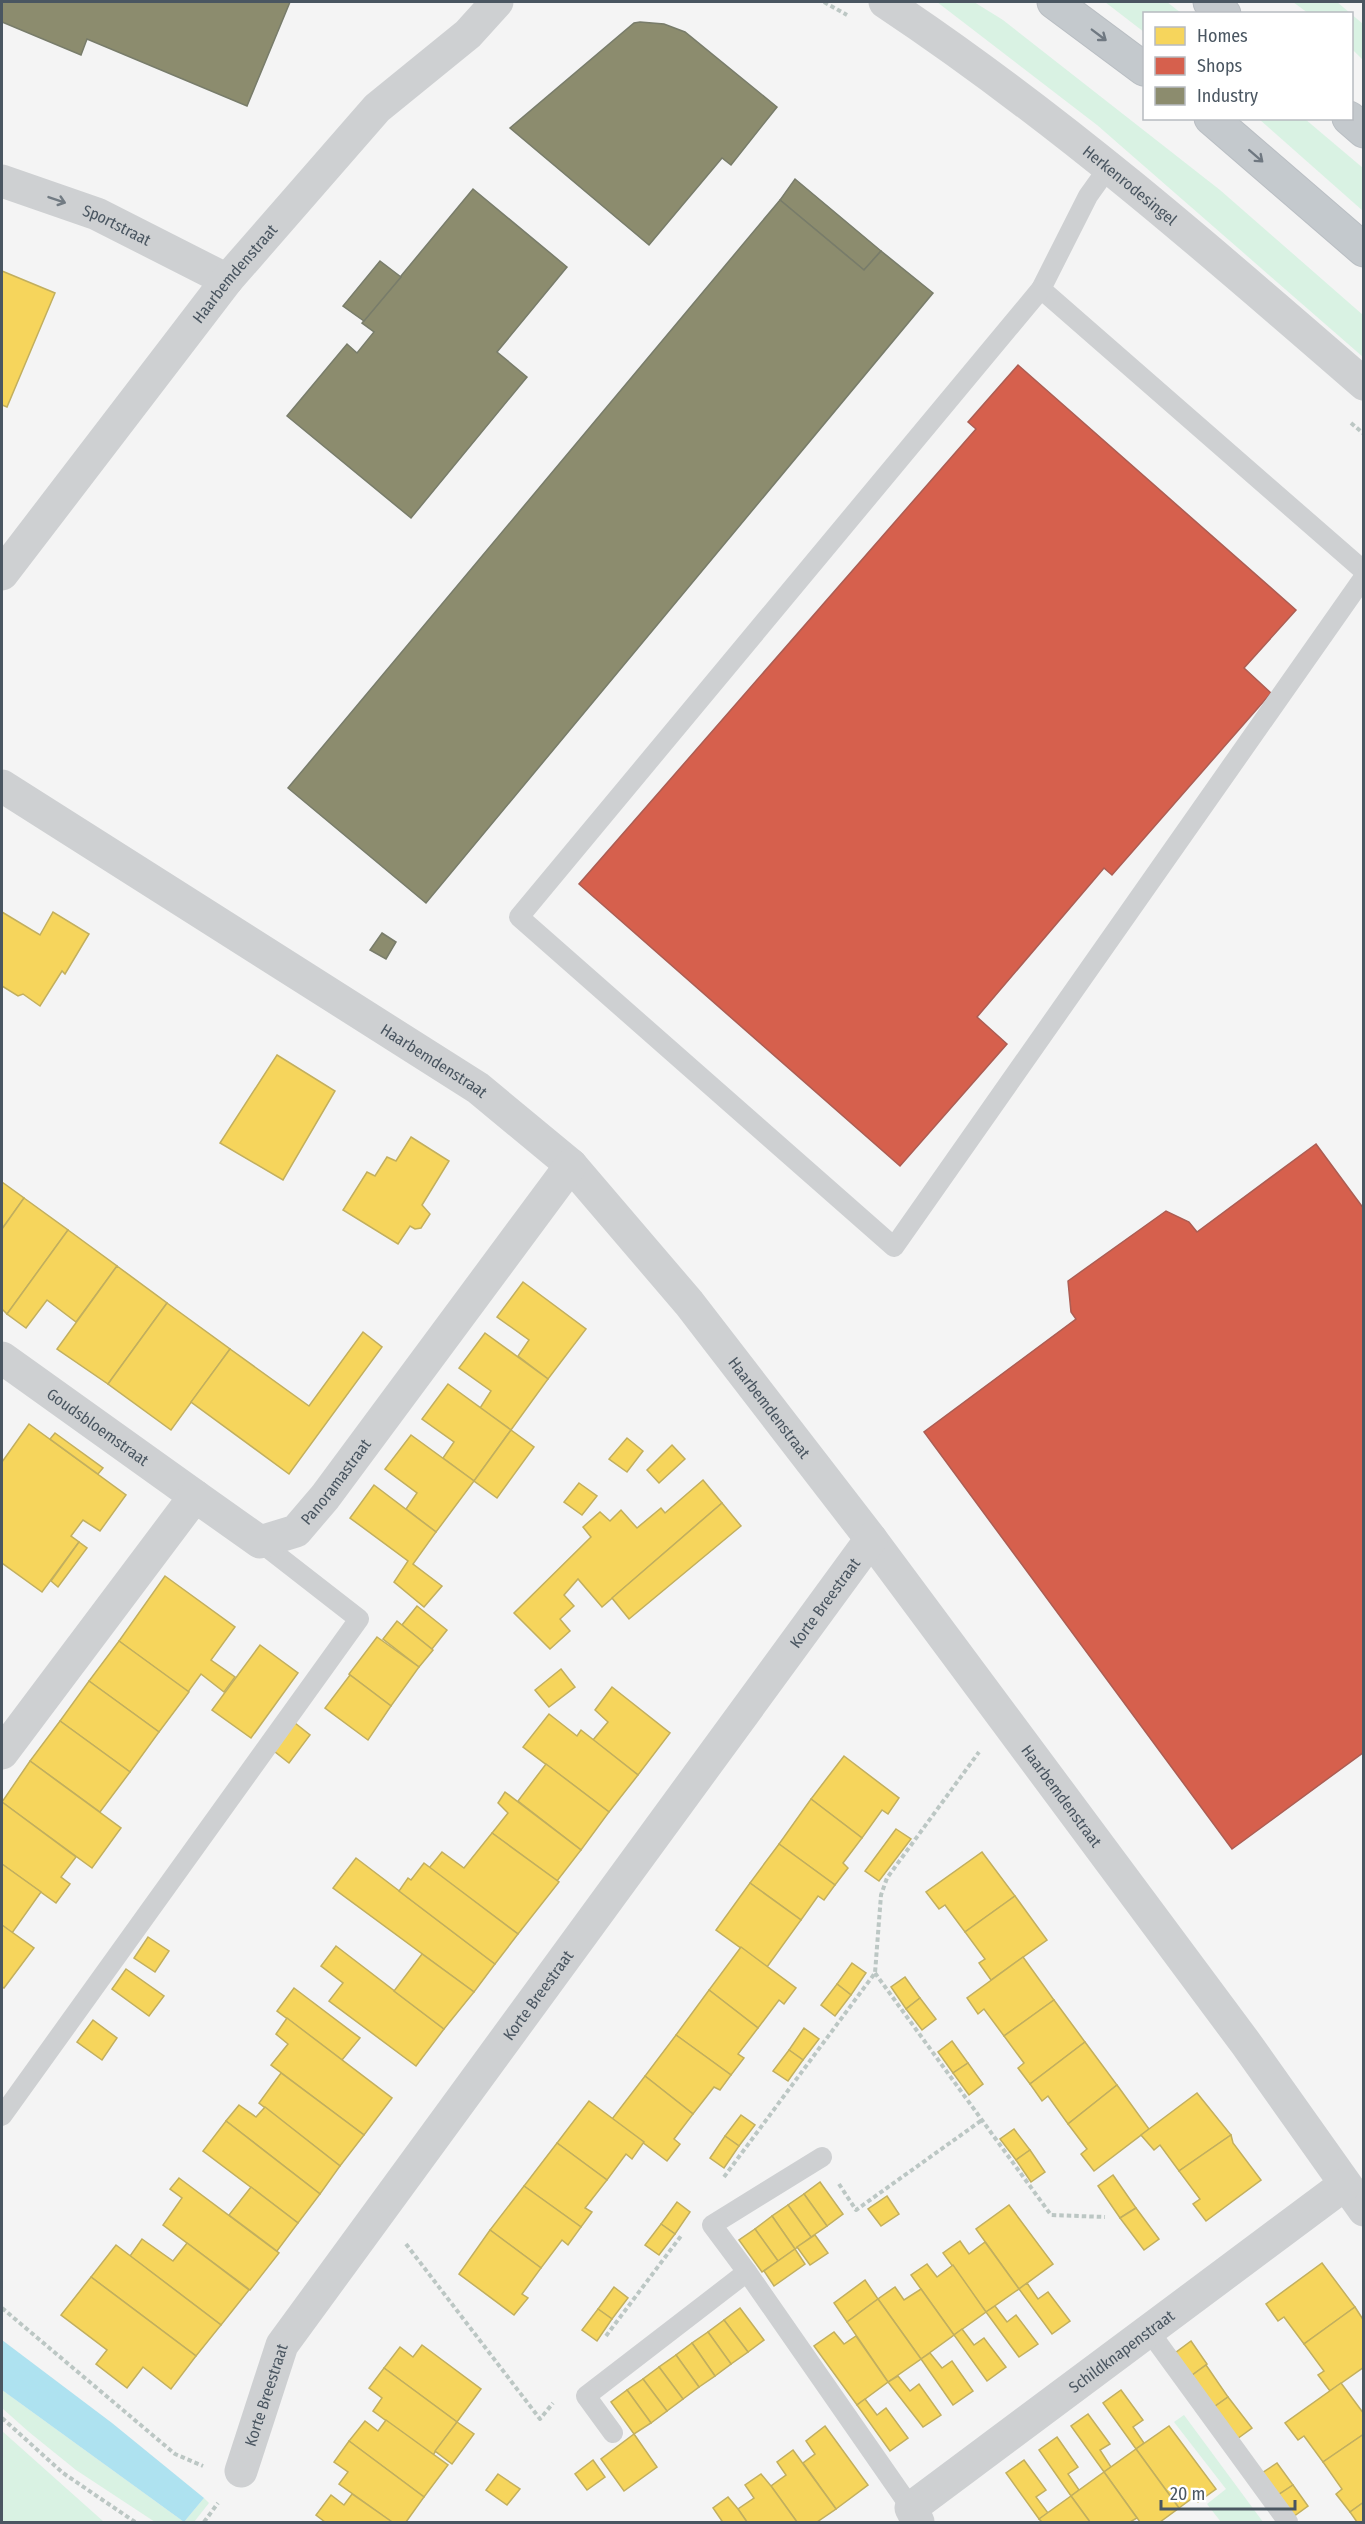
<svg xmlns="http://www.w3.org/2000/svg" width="1365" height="2524" viewBox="0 0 1365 2524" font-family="'Fira Sans Condensed',sans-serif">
	<rect width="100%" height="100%" fill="#f4f4f4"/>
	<g fill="#d9f2e3">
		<polygon points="937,2 974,2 1003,20 1220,190 1363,315 1363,357 1097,125"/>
		<polygon points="1105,2 1167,2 1181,13 1144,14 1144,32"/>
		<polygon points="1293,2 1337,2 1363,24 1363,60 1352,49 1352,14 1308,13"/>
		<polygon points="1259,119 1305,119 1363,168 1363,211"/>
		<polygon points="2,2390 184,2522 204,2498 209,2503 194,2522 155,2522 76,2470 29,2432 2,2408"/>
		<polygon points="1184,2415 1263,2522 1221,2522 1207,2504 1226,2489 1174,2422"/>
		<polygon points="2,2431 104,2522 2,2522"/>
	</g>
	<polygon fill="#aee2f0" points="2,2340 112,2423 204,2498 184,2522 2,2390"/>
	<g fill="#f6d55c" stroke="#c2af5e" stroke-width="1.5">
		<polygon points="2,271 55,293 7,407 2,405"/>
		<polygon points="2,912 40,935 53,912 89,934 65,974 62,971 40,1006 23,994 18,996 2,986"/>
		<polygon points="277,1055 335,1091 283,1180 220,1143"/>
		<polygon points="411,1137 449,1161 422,1205 430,1214 421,1228 415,1229 410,1226 398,1244 343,1210 367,1172 375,1176 387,1157 396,1161"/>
		<polygon points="2,1182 24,1198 2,1229"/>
		<polygon points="24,1198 68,1230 7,1314 2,1309 2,1229"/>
		<polygon points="68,1230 117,1266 76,1322 47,1300 26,1328 7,1314"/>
		<polygon points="117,1266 167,1303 108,1384 57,1349"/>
		<polygon points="523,1282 586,1329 548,1379 518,1356 529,1340 497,1317"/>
		<polygon points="167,1303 230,1349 171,1430 108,1384"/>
		<polygon points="363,1332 382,1347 289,1474 191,1402 230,1349 309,1406"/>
		<polygon points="485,1333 548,1379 511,1430 480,1408 491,1391 459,1368"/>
		<polygon points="448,1384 511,1430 474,1481 443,1458 454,1442 422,1419"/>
		<polygon points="29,1424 126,1495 100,1531 83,1520 71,1536 79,1542 42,1592 2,1563 2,1462"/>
		<polygon points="511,1430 534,1447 497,1498 474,1481"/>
		<polygon points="55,1433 103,1468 98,1474 50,1439"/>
		<polygon points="411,1435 474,1481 436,1532 406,1509 417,1493 385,1469"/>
		<polygon points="627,1438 643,1451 627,1472 609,1459"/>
		<polygon points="672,1445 685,1459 659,1483 647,1470"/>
		<polygon points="703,1480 722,1503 602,1607 578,1579 564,1595 574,1606 560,1619 570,1631 550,1649 514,1613 591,1537 583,1527 600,1512 610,1521 621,1510 637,1528 661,1508 665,1513"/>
		<polygon points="579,1483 597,1496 582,1515 564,1502"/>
		<polygon points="374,1485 436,1532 413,1564 442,1586 424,1607 394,1582 408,1561 350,1518"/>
		<polygon points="722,1503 741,1526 629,1619 612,1598"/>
		<polygon points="79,1542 87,1548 58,1587 51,1581"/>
		<polygon points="165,1576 235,1627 211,1660 235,1677 224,1692 201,1674 188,1692 119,1641"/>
		<polygon points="417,1606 447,1630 432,1649 402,1625"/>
		<polygon points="397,1621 433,1650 419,1667 383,1639"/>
		<polygon points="377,1637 419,1667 391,1706 349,1674"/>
		<polygon points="119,1641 189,1692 159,1732 89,1681"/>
		<polygon points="260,1645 298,1673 251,1738 212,1710"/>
		<polygon points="561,1669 575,1687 549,1707 535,1690"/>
		<polygon points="350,1675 391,1706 368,1740 325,1708"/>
		<polygon points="89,1681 159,1732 130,1772 60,1721"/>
		<polygon points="612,1687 670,1733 638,1775 593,1740 608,1722 595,1710"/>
		<polygon points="549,1714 577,1736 581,1730 638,1775 609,1812 523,1747"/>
		<polygon points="60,1721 130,1772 100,1812 30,1761"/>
		<polygon points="295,1723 310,1735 289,1763 274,1751"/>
		<polygon points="844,1756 899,1798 888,1814 882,1810 862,1838 811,1799"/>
		<polygon points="30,1761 121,1828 92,1868 2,1802"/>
		<polygon points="546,1764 609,1812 581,1850 518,1801"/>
		<polygon points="505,1792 581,1850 557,1881 492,1833 508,1813 498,1803"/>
		<polygon points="811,1799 862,1838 843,1863 848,1868 835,1885 779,1844"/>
		<polygon points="2,1802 76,1857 61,1877 70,1884 56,1903 2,1864"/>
		<polygon points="896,1829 911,1839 879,1881 865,1871"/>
		<polygon points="492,1833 559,1882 518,1934 429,1868 442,1852 464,1868"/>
		<polygon points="779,1844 835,1885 824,1900 818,1896 801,1920 750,1883"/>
		<polygon points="982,1852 1015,1896 965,1932 945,1905 939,1909 926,1892"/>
		<polygon points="356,1858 495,1964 474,1992 333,1888"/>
		<polygon points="424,1863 518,1934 495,1964 399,1891 408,1878 411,1880"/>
		<polygon points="2,1864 41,1892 12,1933 2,1925"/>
		<polygon points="750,1883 801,1920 767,1967 716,1930"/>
		<polygon points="1015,1896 1047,1940 991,1980 979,1963 985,1959 965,1932"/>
		<polygon points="2,1925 34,1948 4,1988 2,1987"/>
		<polygon points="148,1937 169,1951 155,1972 134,1958"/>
		<polygon points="336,1946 444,2029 416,2066 329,2001 343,1983 321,1966"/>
		<polygon points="741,1947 796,1988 784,2004 779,2000 758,2028 709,1990"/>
		<polygon points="422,1954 474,1992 444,2029 394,1991"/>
		<polygon points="1023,1957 1054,2000 1004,2036 984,2009 978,2014 967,1998"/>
		<polygon points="852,1963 866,1973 851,1995 837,1984"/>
		<polygon points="126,1969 164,1996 149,2016 112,1989"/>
		<polygon points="905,1977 920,1998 906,2009 891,1987"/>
		<polygon points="837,1984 851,1995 835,2016 821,2005"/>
		<polygon points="294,1988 360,2038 342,2060 277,2011"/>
		<polygon points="709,1990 758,2028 738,2054 744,2058 731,2075 676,2035"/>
		<polygon points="920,1998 936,2019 922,2030 906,2009"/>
		<polygon points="1054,2000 1085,2042 1030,2084 1018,2068 1024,2063 1004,2036"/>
		<polygon points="287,2018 392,2098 364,2135 271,2065 288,2044 276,2034"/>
		<polygon points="93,2020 117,2038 102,2060 77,2042"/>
		<polygon points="804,2028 819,2039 803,2060 789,2050"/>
		<polygon points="676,2035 731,2075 720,2090 714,2087 693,2114 645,2076"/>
		<polygon points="952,2041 968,2063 953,2073 938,2052"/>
		<polygon points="1085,2042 1117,2085 1068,2124 1048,2096 1042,2101 1030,2084"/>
		<polygon points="789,2050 803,2060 788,2081 773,2071"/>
		<polygon points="968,2063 983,2084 969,2095 953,2073"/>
		<polygon points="281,2073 364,2135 340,2166 259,2103"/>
		<polygon points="645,2076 693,2114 674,2139 680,2144 667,2161 612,2119"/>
		<polygon points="1117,2085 1149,2129 1094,2171 1081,2154 1087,2149 1068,2124"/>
		<polygon points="1197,2093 1231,2135 1179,2171 1160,2145 1154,2150 1141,2135"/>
		<polygon points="589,2101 644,2142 632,2159 626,2154 607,2180 557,2143"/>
		<polygon points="239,2105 256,2117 265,2107 340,2166 320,2194 226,2121"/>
		<polygon points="741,2115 755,2125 739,2146 725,2136"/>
		<polygon points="226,2121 320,2194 298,2223 203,2151"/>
		<polygon points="1014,2129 1030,2150 1016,2160 1000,2139"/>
		<polygon points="1231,2135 1233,2143 1261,2180 1206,2221 1193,2204 1200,2199 1179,2171"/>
		<polygon points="725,2136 739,2146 724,2168 710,2158"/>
		<polygon points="557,2143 607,2180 585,2208 592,2212 581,2227 524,2186"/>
		<polygon points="1030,2150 1045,2172 1031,2182 1016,2160"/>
		<polygon points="1113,2175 1136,2208 1120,2218 1098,2186"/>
		<polygon points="179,2178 279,2253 250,2290 163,2225 182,2198 170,2189"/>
		<polygon points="820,2182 843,2214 827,2226 804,2194"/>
		<polygon points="524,2186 581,2227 568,2245 562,2240 541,2268 490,2230"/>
		<polygon points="251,2187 298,2223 277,2251 229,2215"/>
		<polygon points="804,2194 827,2226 811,2237 788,2205"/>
		<polygon points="887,2196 899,2214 881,2226 868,2209"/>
		<polygon points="677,2202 690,2212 675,2234 661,2224"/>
		<polygon points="788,2205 811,2237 795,2249 772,2216"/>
		<polygon points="1009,2205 1053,2264 1019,2289 976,2229"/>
		<polygon points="1136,2208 1159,2239 1144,2250 1120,2218"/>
		<polygon points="772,2216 795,2249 778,2261 755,2229"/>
		<polygon points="661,2224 675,2234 659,2255 645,2245"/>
		<polygon points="755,2229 778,2261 762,2272 739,2240"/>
		<polygon points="490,2230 541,2268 522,2294 528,2298 514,2315 459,2274"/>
		<polygon points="815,2235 828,2253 810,2265 797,2247"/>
		<polygon points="142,2239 173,2261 187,2243 249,2290 221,2325 130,2256"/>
		<polygon points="960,2241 969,2254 985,2242 1019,2289 986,2312 943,2253"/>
		<polygon points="116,2245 221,2325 196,2356 91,2277"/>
		<polygon points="795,2249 805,2264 774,2286 764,2271"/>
		<polygon points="1322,2263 1355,2307 1304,2344 1284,2317 1278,2321 1266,2304"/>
		<polygon points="927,2264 937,2277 953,2265 986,2312 954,2335 911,2275"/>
		<polygon points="91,2277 196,2356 171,2389 143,2367 127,2388 96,2364 107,2350 61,2315"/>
		<polygon points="865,2280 878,2299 847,2322 834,2303"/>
		<polygon points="1027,2283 1038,2299 1048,2292 1070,2321 1052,2334 1019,2289"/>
		<polygon points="614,2287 628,2298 612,2319 598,2309"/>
		<polygon points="895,2287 904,2300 921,2289 954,2335 921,2359 878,2299"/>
		<polygon points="878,2299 921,2359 888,2382 847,2322"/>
		<polygon points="995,2306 1007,2322 1016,2315 1038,2344 1019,2357 986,2312"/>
		<polygon points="1355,2307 1364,2321 1364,2367 1330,2391 1318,2375 1324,2371 1304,2344"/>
		<polygon points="740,2308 764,2340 748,2352 724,2320"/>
		<polygon points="598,2309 612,2319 597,2341 582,2330"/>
		<polygon points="724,2320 748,2352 731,2364 708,2332"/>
		<polygon points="962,2329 974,2345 984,2338 1006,2367 987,2381 954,2335"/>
		<polygon points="708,2332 731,2364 715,2376 692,2343"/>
		<polygon points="834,2332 844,2344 856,2336 888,2382 857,2405 814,2346"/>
		<polygon points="1191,2341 1207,2364 1191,2376 1175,2353"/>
		<polygon points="692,2343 715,2376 699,2387 676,2355"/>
		<polygon points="422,2345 481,2389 457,2422 384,2368 400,2347 413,2357"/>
		<polygon points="930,2353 942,2368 952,2361 973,2391 953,2405 921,2359"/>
		<polygon points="676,2355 699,2387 683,2399 659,2367"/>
		<polygon points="1206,2365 1228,2397 1214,2407 1191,2376"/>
		<polygon points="659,2367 683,2399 667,2411 643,2379"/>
		<polygon points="384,2368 457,2422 433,2455 373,2411 382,2398 369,2388"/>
		<polygon points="898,2376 910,2391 919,2384 941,2415 923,2427 888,2382"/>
		<polygon points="643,2379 667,2411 651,2423 627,2390"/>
		<polygon points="1341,2383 1364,2414 1364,2434 1323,2462 1304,2436 1298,2440 1285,2423"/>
		<polygon points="627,2390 651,2423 634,2434 611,2402"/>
		<polygon points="1121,2390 1143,2420 1133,2427 1144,2443 1136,2449 1103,2403"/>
		<polygon points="1228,2397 1252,2428 1237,2439 1214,2407"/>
		<polygon points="865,2399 877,2415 886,2408 908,2438 890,2451 857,2405"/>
		<polygon points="1088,2414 1110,2444 1100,2450 1111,2467 1104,2472 1071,2426"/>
		<polygon points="386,2420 448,2465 424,2497 349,2441 365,2421 378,2431"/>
		<polygon points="457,2422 474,2434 452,2464 435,2451"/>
		<polygon points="825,2426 868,2485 836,2509 803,2463 815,2454 806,2441"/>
		<polygon points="1169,2426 1216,2489 1198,2502 1194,2497 1179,2508 1136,2449"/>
		<polygon points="634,2434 657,2467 624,2491 601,2459"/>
		<polygon points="1364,2434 1364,2502 1350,2512 1336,2494 1342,2489 1323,2462"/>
		<polygon points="1057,2437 1078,2467 1068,2474 1079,2490 1071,2496 1039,2450"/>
		<polygon points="349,2441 424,2497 406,2522 392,2522 339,2484 348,2472 334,2462"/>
		<polygon points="1136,2449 1179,2508 1160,2522 1140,2522 1104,2472"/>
		<polygon points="793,2450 836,2509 817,2522 797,2522 771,2486 786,2475 777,2462"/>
		<polygon points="593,2460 605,2477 587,2490 575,2474"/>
		<polygon points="1024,2460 1046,2490 1036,2497 1048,2513 1039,2519 1006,2473"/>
		<polygon points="1277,2463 1293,2485 1278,2495 1262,2473"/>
		<polygon points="1104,2472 1137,2518 1130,2522 1090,2522 1071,2496"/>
		<polygon points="498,2474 520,2489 507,2505 486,2490"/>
		<polygon points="761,2474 771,2486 797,2522 747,2522 738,2509 754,2498 745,2485"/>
		<polygon points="1293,2485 1308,2506 1293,2517 1278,2495"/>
		<polygon points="352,2494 392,2522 325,2522 316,2515 331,2495 344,2505"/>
		<polygon points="1071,2496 1090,2522 1042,2522 1039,2519"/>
		<polygon points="728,2497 738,2509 747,2522 720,2522 722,2521 713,2508"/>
		<polygon points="1364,2502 1364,2522 1357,2522 1350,2512"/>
	</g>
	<g fill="#d6604d" stroke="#ac5d53" stroke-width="1.5">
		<polygon points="1018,365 1296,610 1244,668 1271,693 1112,875 1104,868 977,1017 1007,1044 900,1166 579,884 976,429 968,422"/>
		<polygon points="1316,1144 1364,1209 1364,1752 1232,1849 924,1432 1076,1319 1071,1312 1068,1281 1166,1211 1189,1222 1197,1232"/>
	</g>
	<g fill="#8c8c6e" stroke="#787c6a" stroke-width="1.5">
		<polygon points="2,2 290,2 247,106 87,39 81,55 2,22"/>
		<polygon points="640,22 664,24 685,32 777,107 731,165 722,158 649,245 510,128 634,23"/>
		<polygon points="795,179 881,251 864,270 780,200"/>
		<polygon points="473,189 567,267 497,352 527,377 411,518 287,416 347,344 357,353 374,332 362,323"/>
		<polygon points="780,200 864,270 881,251 933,293 426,903 288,788"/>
		<polygon points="380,261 401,277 364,321 343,306"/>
		<polygon points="382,933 396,942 386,959 370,950"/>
	</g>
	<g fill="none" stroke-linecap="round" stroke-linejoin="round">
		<defs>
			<g id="trunk">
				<polyline points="1054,2 1144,69"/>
				<polyline points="1210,2 1224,14"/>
				<polyline points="1211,118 1364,250"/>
				<polyline points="1349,118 1364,131"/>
			</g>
		</defs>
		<use href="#trunk" stroke="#b9bec3" stroke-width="35"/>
		<g stroke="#bcc7c4" stroke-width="4" stroke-dasharray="4.5 3" stroke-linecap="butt">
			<polyline points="824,2 847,15"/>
			<polyline points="1351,423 1364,434"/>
			<polyline points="875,1973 1051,2215 1105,2217"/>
			<polyline points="724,2177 875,1973 881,1895 887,1878 979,1752"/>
			<polyline points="839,2184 856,2210 982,2120"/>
			<polyline points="406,2244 540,2419 553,2403"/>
			<polyline points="2,2308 175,2454 203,2466"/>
			<polyline points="606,2336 681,2236"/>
			<polyline points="2,2418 63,2473 135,2522"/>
			<polyline points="204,2522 218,2503"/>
		</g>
		<g stroke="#ced0d2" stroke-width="20">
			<polyline points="1108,168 1088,196 1041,289 1364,571"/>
			<polyline points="1041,289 519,917 894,1247 1364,577"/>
			<polyline points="2,2116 359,1619 260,1542"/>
			<polyline points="747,2272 712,2225 822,2157"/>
			<polyline points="1149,2331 1288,2522"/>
			<polyline points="613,2433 586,2396 747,2272 911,2508"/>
		</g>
		<g stroke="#ced0d2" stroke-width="33">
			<path id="s1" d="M 2,181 L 97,214 L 227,280"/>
			<path id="s2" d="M 2,574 L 227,280 L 377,108 L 468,34 L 497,2"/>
			<path id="s3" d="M 2,786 L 478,1088 L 571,1165 L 689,1303 L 871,1539 L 1247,2045 L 1364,2210"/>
			<path id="s4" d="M 2,1358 L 195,1496"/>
			<path id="s5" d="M 2,1753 L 195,1496 L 260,1542 L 296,1531 L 325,1497 L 571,1165"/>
			<path id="s6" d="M 241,2471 L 282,2345 L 871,1539"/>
			<path id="s7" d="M 918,2522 L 911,2508 L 1344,2185"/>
		</g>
		<path stroke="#ced0d2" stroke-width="33" id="s8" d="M 885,2 C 1055,115 1210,250 1364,384"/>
		<use href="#trunk" stroke="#c4c9cd" stroke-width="33"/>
	</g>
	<defs><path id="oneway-shaft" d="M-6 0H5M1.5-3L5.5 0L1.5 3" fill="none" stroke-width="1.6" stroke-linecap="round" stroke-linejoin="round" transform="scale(1.5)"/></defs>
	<g stroke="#6f7881">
		<use href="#oneway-shaft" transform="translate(1099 35) rotate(37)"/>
		<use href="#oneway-shaft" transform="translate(1256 156) rotate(41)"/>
	</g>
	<use stroke="#727b83" href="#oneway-shaft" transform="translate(57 200) rotate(19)"/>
	<g text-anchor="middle" stroke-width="6" stroke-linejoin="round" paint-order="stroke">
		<g font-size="16" fill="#4a5661" stroke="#fff">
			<text dy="6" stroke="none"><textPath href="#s8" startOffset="306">Herkenrodesingel</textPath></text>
			<text dy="6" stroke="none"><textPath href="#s1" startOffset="123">Sportstraat</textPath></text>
			<text dy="6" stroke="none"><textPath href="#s2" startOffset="380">Haarbemdenstraat</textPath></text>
			<text dy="6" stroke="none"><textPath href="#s3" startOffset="512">Haarbemdenstraat</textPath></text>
			<text dy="6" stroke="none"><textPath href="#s3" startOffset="998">Haarbemdenstraat</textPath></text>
			<text dy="6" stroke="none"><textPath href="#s4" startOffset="118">Goudsbloemstraat</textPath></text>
			<text dy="6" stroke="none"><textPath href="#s5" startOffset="502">Panoramastraat</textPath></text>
			<text dy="6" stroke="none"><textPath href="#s6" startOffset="1052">Korte Breestraat</textPath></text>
			<text dy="6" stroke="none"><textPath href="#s3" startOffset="1484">Haarbemdenstraat</textPath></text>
			<text dy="6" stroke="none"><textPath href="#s6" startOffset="566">Korte Breestraat</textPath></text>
			<text dy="6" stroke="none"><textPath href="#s7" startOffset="278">Schildknapenstraat</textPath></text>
			<text dy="6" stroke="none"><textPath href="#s6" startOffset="80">Korte Breestraat</textPath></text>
		</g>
	</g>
	<rect width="1365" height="2524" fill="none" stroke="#4a5661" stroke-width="6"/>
	<rect x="1143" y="12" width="210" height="108" fill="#ffffff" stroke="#b7bbc0" stroke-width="1.5"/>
	<rect x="1155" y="27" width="30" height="18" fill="#f6d55c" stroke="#b7bbc0" stroke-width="1.5"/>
	<text x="1197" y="42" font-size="18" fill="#4a5661">Homes</text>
	<rect x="1155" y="57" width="30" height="18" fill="#d6604d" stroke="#b7bbc0" stroke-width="1.5"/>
	<text x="1197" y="72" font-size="18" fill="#4a5661">Shops</text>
	<rect x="1155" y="87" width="30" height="18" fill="#8c8c6e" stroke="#b7bbc0" stroke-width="1.5"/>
	<text x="1197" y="102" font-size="18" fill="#4a5661">Industry</text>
	<path d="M1161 2500v9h134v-9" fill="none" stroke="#4a5661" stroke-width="3"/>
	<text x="1170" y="2500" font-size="18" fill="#4a5661" stroke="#ffffff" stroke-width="4.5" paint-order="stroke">20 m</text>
</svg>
